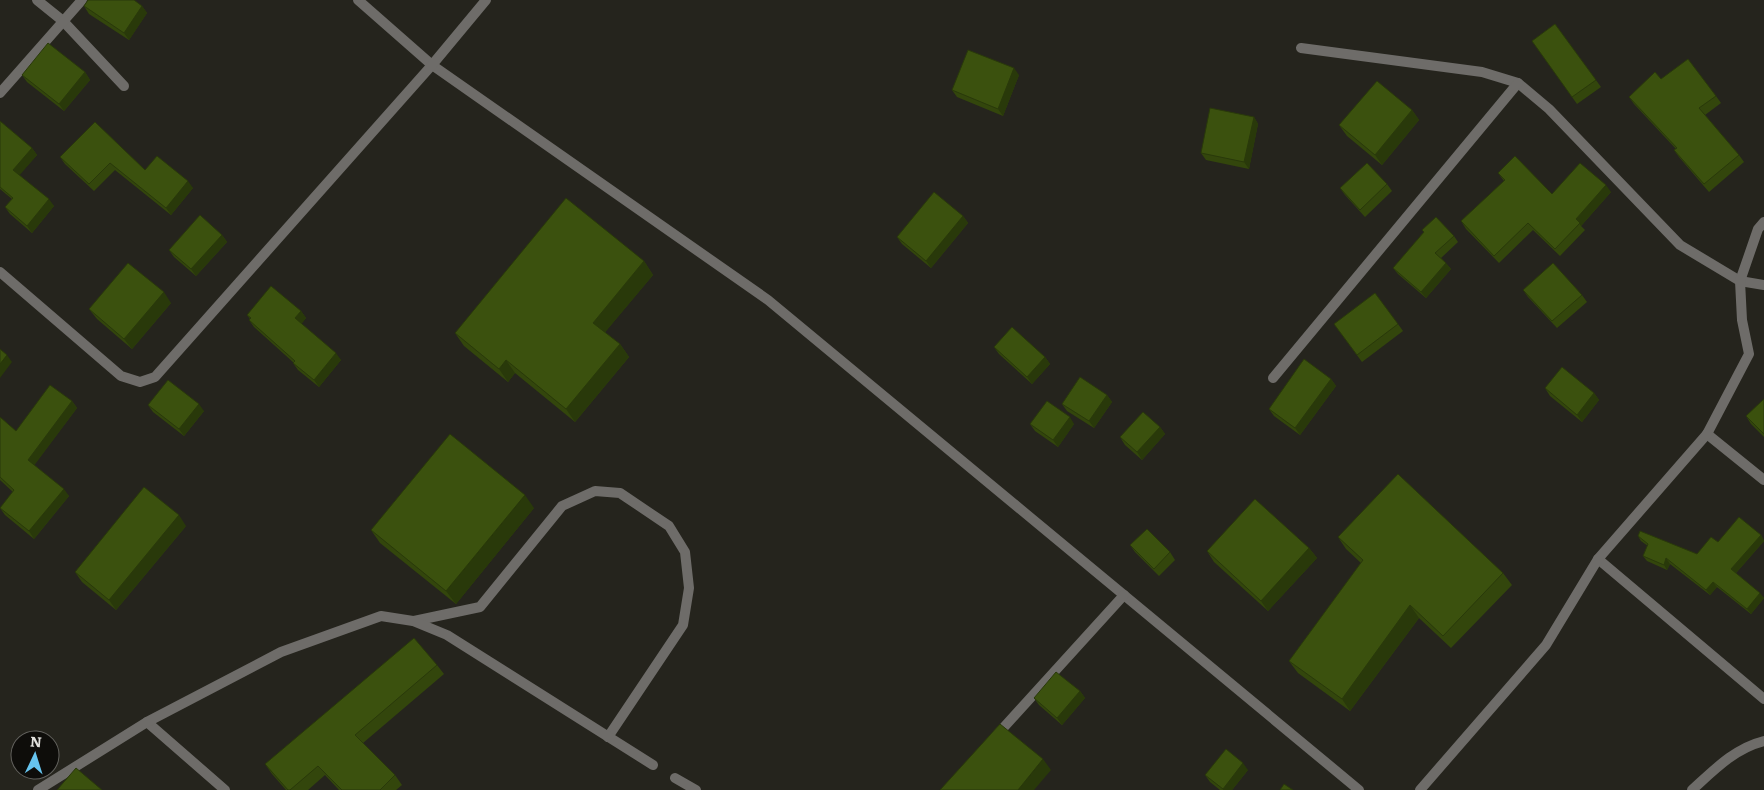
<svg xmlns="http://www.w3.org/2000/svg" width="1764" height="790" viewBox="0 0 1764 790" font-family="Literata,serif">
	<rect width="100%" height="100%" fill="#25241d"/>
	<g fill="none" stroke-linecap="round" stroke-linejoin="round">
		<polyline stroke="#6e6c69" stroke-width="10" points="147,722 225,790"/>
		<g stroke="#6e6c69" stroke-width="10">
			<polyline points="37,0 63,21 124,86"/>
			<polyline points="358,0 432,65 768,300 1359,790"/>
			<polyline points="1301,48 1482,72 1518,83 1549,109 1680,245 1740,281 1764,285"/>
			<polyline points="0,93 82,0"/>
			<polyline points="0,272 121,376 140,382 155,377 432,65 486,0"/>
			<polyline points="1273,378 1518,83"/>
			<polyline points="1707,434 1764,480"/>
			<polyline points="1598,559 1764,699"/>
			<polyline points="414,621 480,607 562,506 595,491 620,493 669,526 685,552 689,588 683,625 608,737"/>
			<polyline points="995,737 1124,595"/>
			<polyline points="675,778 696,790"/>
			<polyline points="38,790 147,722 281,652 381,616 413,621 447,635 653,765"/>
			<polyline points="1420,790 1546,645 1598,559 1707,434 1749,354 1742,320 1740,281 1758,229 1764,222"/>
			<path d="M 1692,790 C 1714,770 1735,748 1764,741"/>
		</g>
	</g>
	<g fill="#33460c">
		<polygon points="84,6 142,6 147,13 129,40 89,14"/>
		<polygon points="1555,24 1601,87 1577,104 1532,41"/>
		<polygon points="85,72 90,80 64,111 27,82 22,75"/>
		<polygon points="1019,75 1003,116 957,97 952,90"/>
		<polygon points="1661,79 1716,96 1721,103 1705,115 1739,155 1744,162 1709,192 1679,157 1674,150 1676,149 1634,104 1629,97"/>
		<polygon points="1412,110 1419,120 1382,165 1347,136 1339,125"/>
		<polygon points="1254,117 1258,124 1249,169 1206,160 1201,153"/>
		<polygon points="0,121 32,148 37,155 19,175 54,206 32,233 10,214 5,207 12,199 0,189"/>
		<polygon points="95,122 145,170 193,188 171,215 115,170 94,191 65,164 60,157"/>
		<polygon points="1498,173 1552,194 1611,192 1581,226 1585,230 1560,256 1533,230 1499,263 1466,229 1461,221 1504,181"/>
		<polygon points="1387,184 1392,191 1365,217 1345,195 1340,188"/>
		<polygon points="963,216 968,223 931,268 902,244 897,237"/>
		<polygon points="1422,230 1454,236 1458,242 1441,258 1451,269 1426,298 1398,274 1393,268 1424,232"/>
		<polygon points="222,235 227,242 196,276 174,257 169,250"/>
		<polygon points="644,261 653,275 605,332 620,344 629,357 575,422 515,373 508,382 464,346 455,333"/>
		<polygon points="1523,290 1582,295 1587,302 1557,328 1528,297"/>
		<polygon points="171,303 132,349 97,319 89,309"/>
		<polygon points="301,311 306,318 301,324 341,360 319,387 298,370 293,363 294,363 254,327 249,320 250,319 247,315"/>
		<polygon points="1334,324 1398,324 1403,331 1362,362"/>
		<polygon points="994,347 1045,357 1050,364 1032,384 999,354"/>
		<polygon points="1331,379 1336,386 1300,435 1274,416 1269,409"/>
		<polygon points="1545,388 1594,393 1599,400 1582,422 1550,396"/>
		<polygon points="1107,395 1112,402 1094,428 1067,411 1062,404"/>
		<polygon points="1764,399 1764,437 1751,424 1746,416"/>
		<polygon points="72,401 77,408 34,465 69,496 34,539 5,515 0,508 13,492 0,480 0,417 16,431"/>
		<polygon points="148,405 204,411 184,436 153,412"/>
		<polygon points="1030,424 1074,424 1058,447 1035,431"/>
		<polygon points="1160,427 1165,434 1142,460 1125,445 1120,437"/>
		<polygon points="534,508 456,604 380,543 371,530"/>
		<polygon points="186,526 116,610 82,582 75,572"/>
		<polygon points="1761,535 1764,541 1736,573 1764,598 1751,614 1717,587 1710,595 1670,564 1667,570 1647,561 1643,556 1648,546 1641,541 1638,536 1697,554 1718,542"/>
		<polygon points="1338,537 1503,573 1512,585 1451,648 1419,618 1350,711 1298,673 1289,661 1361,563 1346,549"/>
		<polygon points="1130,545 1170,552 1175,560 1159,576 1135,552"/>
		<polygon points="1309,548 1317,558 1268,611 1214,562 1207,551"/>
		<polygon points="437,665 444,674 363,743 395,775 402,785 396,790 339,790 325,775 308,790 286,790 272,774 265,764"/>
		<polygon points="1080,691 1085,698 1062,725 1039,705 1034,698"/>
		<polygon points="1248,770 1232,790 1220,790 1210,782 1205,775"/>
	</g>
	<g fill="#29390a">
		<polygon points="142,6 147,13 129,40 124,33"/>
		<polygon points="1014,68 1019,75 1003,116 998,109"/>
		<polygon points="85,72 90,80 64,111 59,104"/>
		<polygon points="1412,110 1419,120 1382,165 1375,155"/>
		<polygon points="1254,117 1258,124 1249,169 1244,162"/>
		<polygon points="32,148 37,155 18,177 13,170"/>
		<polygon points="188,181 193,188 171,215 166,208"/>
		<polygon points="1606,185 1611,192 1581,226 1576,219"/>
		<polygon points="49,199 54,206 32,233 27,226"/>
		<polygon points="963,216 968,223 931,268 926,261"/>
		<polygon points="222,235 227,242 196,276 191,269"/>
		<polygon points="644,261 653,275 602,336 593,323"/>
		<polygon points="1446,263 1451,269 1426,298 1421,292"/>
		<polygon points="164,292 171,303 132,349 124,339"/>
		<polygon points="301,311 306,318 300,326 295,318"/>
		<polygon points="620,344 629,357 575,422 566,409"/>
		<polygon points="336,353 341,360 319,387 314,380"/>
		<polygon points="7,355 12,362 0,378 0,364"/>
		<polygon points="1045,357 1050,364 1032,384 1027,377"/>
		<polygon points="506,360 515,373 508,382 499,369"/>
		<polygon points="1331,379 1336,386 1300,435 1295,428"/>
		<polygon points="1594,393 1599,400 1582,422 1577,415"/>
		<polygon points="1107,395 1112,402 1094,428 1089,421"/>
		<polygon points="72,401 77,408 33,467 28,460"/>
		<polygon points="199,404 204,411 184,436 179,429"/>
		<polygon points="1070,417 1074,424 1058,447 1053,440"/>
		<polygon points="1160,427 1165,434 1142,460 1137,452"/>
		<polygon points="64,489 69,496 34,539 29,531"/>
		<polygon points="525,495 534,508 456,604 446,591"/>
		<polygon points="179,515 186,526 116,610 109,600"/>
		<polygon points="1761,535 1764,541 1735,574 1731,569"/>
		<polygon points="1309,548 1317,558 1268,611 1261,601"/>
		<polygon points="1666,558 1670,564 1667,570 1664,565"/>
		<polygon points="1713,582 1717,587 1710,595 1706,590"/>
		<polygon points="1760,593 1764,598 1751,614 1747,609"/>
		<polygon points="1410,605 1419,618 1350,711 1342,699"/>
		<polygon points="1080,691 1085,698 1062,725 1057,718"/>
		<polygon points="1043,759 1051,770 1034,790 1018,790"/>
		<polygon points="1243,763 1248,770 1232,790 1223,790 1223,789"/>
	</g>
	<g fill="#3b510e" stroke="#29390a">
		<polygon points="88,0 134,0 142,6 124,33 84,6"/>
		<polygon points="1555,24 1596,80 1572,97 1532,41"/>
		<polygon points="48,43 85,72 59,104 22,75"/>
		<polygon points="968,50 1014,68 998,109 952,90"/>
		<polygon points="1688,59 1716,96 1699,108 1739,155 1704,184 1674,150 1677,148 1629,97 1655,72 1661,79"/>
		<polygon points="1377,81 1412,110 1375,155 1339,125"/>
		<polygon points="1210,108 1254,117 1244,162 1201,153"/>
		<polygon points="0,121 32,148 13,170 49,199 27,226 5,207 13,198 0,187"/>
		<polygon points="95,122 145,170 157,156 188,181 166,208 110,163 89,184 60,157"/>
		<polygon points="1515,156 1552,194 1580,163 1606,185 1576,219 1580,223 1555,249 1528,223 1494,256 1461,221 1505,180 1498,173"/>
		<polygon points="1367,163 1387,184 1360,210 1340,188"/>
		<polygon points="934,192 963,216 926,261 897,237"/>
		<polygon points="566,198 644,261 593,323 620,344 566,409 506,360 499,369 455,333"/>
		<polygon points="200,215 222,235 191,269 169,250"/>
		<polygon points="1436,217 1454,236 1435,253 1446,263 1421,292 1393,268 1424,232 1422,230"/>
		<polygon points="128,263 164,292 124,339 89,309"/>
		<polygon points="1553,263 1582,295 1552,321 1523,290"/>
		<polygon points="271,286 301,311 295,318 336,353 314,380 293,363 295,361 249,320 251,318 247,315"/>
		<polygon points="1375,293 1398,324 1357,355 1334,324"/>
		<polygon points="1012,327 1045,357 1027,377 994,347"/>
		<polygon points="0,349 7,355 0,364"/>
		<polygon points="1304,359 1331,379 1295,428 1269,409"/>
		<polygon points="1562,367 1594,393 1577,415 1545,388"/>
		<polygon points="1080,377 1107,395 1089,421 1062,404"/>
		<polygon points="168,380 199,404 179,429 148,405"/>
		<polygon points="50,385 72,401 28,460 64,489 29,531 0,508 14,490 0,477 0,417 16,431"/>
		<polygon points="1764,399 1764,434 1746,416"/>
		<polygon points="1047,401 1070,417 1053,440 1030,424"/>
		<polygon points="1143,412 1160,427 1137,452 1120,437"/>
		<polygon points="450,434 525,495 446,591 371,530"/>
		<polygon points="1398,474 1503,573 1443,636 1410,605 1342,699 1289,661 1363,560 1338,537"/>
		<polygon points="144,487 179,515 109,600 75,572"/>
		<polygon points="1255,499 1309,548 1261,601 1207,551"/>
		<polygon points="1739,517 1761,535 1731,569 1760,593 1747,609 1713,582 1706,590 1666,558 1664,565 1643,556 1648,544 1638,536 1640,531 1697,554 1711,537 1718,542"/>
		<polygon points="1147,529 1170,552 1154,569 1130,545"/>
		<polygon points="414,638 437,665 355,735 395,775 380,790 342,790 318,766 290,790 288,790 265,764"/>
		<polygon points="1056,672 1080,691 1057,718 1034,698"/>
		<polygon points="1000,724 1043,759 1018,790 940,790"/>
		<polygon points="1226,749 1243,763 1223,789 1205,775"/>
		<polygon points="76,768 102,790 57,790"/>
		<polygon points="1284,784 1293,790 1280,790"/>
	</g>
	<g transform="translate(35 755) rotate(4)"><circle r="24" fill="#0e0d0a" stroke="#63625e"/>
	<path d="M0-4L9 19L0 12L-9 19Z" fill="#66c4ef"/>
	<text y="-8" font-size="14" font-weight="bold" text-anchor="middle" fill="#e2e1dd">N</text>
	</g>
</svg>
